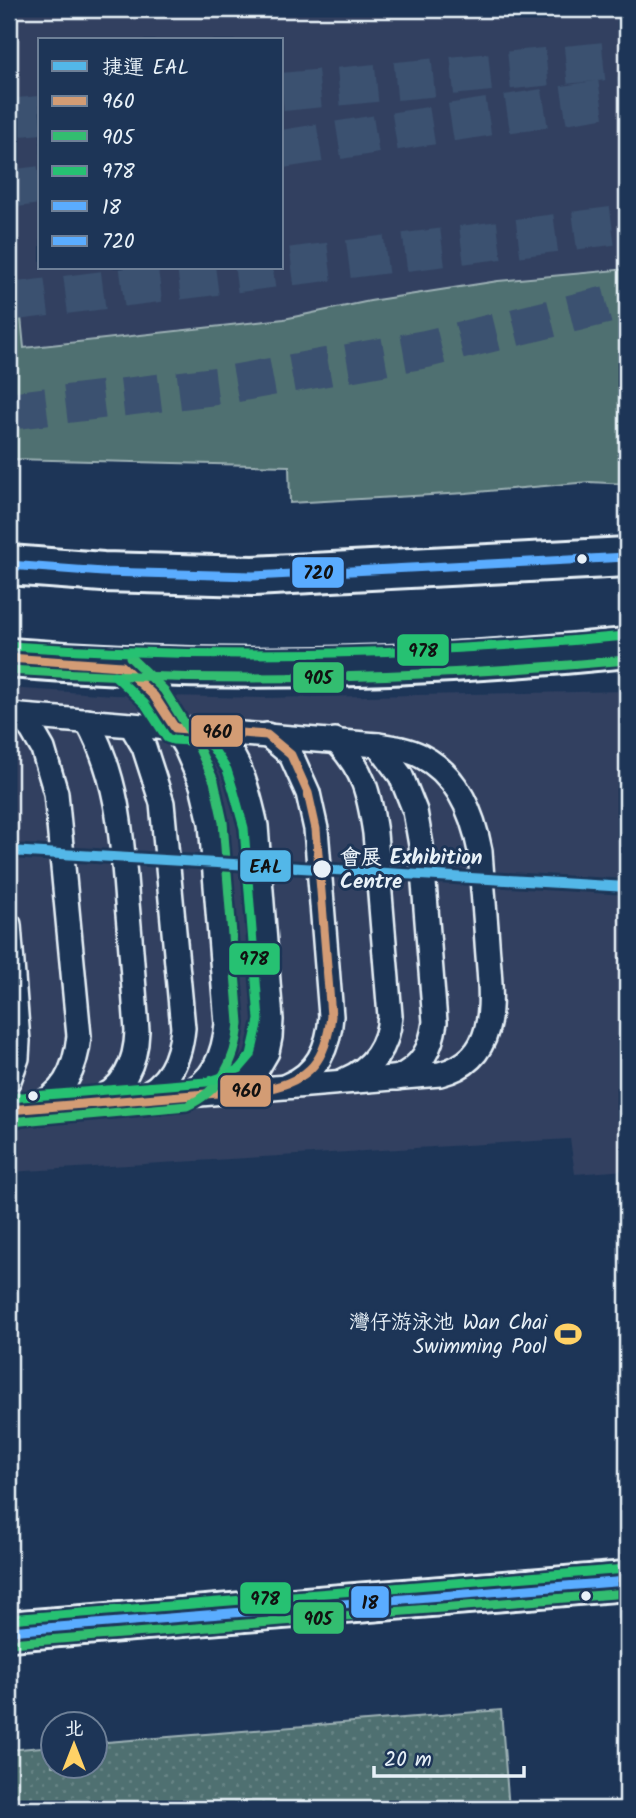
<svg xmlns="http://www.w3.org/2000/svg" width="636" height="1818" viewBox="0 0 636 1818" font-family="Kalam,'LXGW WenKai TC',sans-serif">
	<defs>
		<pattern id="grass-dots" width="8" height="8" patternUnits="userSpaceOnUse" patternTransform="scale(1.75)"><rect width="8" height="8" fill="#4f7071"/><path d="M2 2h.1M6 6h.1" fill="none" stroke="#688586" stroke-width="1.8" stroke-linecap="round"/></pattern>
	</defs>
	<rect width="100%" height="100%" fill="#1d3557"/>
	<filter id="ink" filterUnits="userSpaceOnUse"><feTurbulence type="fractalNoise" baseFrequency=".0143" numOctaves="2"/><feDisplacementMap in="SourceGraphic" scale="14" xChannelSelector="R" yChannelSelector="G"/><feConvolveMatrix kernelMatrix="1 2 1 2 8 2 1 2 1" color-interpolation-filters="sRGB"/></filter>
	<g filter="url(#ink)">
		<g fill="#314061" fill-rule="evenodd">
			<path d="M 9,9 L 627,9 L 627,269 L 498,281 L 370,301 L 284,319 L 24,348 L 9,193 ZM 40,40 L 282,40 L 282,268 L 40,268 Z"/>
			<polygon points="9,688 114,695 264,698 627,691 627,1170 575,1174 570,1139 9,1172"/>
		</g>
		<polygon fill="url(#grass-dots)" stroke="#9cb0b4" stroke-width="2" points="501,1710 509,1809 9,1809 9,1750 52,1746 52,1766 94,1766 95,1743"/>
		<polygon fill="#4f7071" stroke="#9cb0b4" stroke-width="2" points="9,193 24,348 284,319 370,301 498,281 627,269 627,484 589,482 466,493 290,503 289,466 12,459 9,492"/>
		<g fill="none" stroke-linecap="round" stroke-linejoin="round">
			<g stroke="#3b516f" stroke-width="38" stroke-dasharray="38 19" stroke-linecap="butt">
				<polyline points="282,92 627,59"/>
				<polyline points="9,118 40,115"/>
				<polyline points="282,149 627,95"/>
				<polyline points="9,189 40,185"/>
				<polyline points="9,302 627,224"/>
				<polyline points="9,411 232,384 426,349 627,300"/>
			</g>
			<defs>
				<g id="lane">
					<path d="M 122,666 L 154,696 L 185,746 L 202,785 L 211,823 L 227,1024 C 224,1054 214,1083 183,1094"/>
					<path d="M 9,715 L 378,745 C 392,747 408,749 421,756 C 457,774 473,814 480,851 C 482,881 485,912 487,942 C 490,992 504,1058 440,1074 L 9,1110"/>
					<path d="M 20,716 L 32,730 L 43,749 L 56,793 L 79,1036 C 76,1066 65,1097 33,1106"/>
					<path d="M 87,721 C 119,778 122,839 127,903 C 131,946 134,989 137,1031 C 136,1062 124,1092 92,1101"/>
					<path d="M 131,725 L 144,747 L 162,803 L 183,1028 C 180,1059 169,1086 138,1097"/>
					<path d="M 209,730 C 240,752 248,791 256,826 L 271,1020 L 270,1037 L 267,1052 L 256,1071 L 240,1084 L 228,1089"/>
					<path d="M 267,735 L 291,755 L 308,793 L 316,829 L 331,1016 C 329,1046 317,1074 288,1085"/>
					<path d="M 335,740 C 364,770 369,793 375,833 L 390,1016 C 388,1046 374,1068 345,1080"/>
					<path d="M 378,745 L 401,776 L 415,811 L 421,845 L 435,1022 C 431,1049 422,1067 397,1078"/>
					<polyline points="9,925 18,1041 17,1058 9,1080"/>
				</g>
				<g id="secondary">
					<polyline points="9,565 103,572 253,576 627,557"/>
					<path d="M 9,658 C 215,675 421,669 627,648"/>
					<polyline points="9,1631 627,1581"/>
				</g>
			</defs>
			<use href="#lane" stroke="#e8f1f8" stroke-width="28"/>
			<use href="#secondary" stroke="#e8f1f8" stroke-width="44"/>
			<use href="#lane" stroke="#1d3557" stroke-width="23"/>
			<use href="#secondary" stroke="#1d3557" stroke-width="38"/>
			<defs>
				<path id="bus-1" d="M 9,658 L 122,666 L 154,696 L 175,728 L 267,735 L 291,755 L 308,793 L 316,829 L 331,1016 C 326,1060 310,1080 267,1089 L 9,1110"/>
				<g id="bus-2">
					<path d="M 9,670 C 216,684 421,679 627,660"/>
					<path d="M 10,1122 L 187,1106 C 222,1090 236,1060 239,1023 L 223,822 L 214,781 L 195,740 L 164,690 L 130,657"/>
					<polyline points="10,1643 627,1593"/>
				</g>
				<g id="bus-3">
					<path d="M 10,646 C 216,660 420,655 626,636"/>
					<polyline points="9,1098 206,1082 219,1078 239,1069 251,1055 259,1020 244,828 234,792 227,770 212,747 205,742 173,740 167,738 145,704 114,675"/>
					<polyline points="9,1619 626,1569"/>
				</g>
				<polyline id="bus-4" points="9,1631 627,1581"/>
				<polyline id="bus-5" points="9,565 103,572 253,576 627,557"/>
			</defs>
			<use href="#bus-1" stroke="#1d3557" stroke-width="14"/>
			<use href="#bus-2" stroke="#1d3557" stroke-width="14"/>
			<use href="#bus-3" stroke="#1d3557" stroke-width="14"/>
			<use href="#bus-4" stroke="#1d3557" stroke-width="14"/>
			<use href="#bus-5" stroke="#1d3557" stroke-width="14"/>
			<use href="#bus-1" stroke="#d39c74" stroke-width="9"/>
			<use href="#bus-2" stroke="#33bd70" stroke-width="9"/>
			<use href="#bus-3" stroke="#26c172" stroke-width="9"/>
			<use href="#bus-4" stroke="#5aacff" stroke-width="9"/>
			<use href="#bus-5" stroke="#5aacff" stroke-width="9"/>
			<defs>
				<polyline id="metro-1" points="9,851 627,887"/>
			</defs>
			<use href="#metro-1" stroke="#1d3557" stroke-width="16"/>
			<use href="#metro-1" stroke="#53b7e8" stroke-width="10"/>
		</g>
	</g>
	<defs>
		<symbol id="stadium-bare" viewBox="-9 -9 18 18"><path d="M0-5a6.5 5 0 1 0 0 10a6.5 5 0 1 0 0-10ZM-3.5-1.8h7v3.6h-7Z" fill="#ffd166" stroke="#1d3557" stroke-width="2.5" paint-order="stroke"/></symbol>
	</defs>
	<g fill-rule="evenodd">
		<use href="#stadium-bare" x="549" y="1315" width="38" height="38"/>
	</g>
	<g fill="#e8f1f8" stroke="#1d3557" stroke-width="2.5">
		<circle cx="582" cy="559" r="6"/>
		<circle cx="322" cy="869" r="10"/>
		<circle cx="33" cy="1096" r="6"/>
		<circle cx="586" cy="1596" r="6"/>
	</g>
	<g text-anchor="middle" stroke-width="6" stroke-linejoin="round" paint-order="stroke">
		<g font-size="21" font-weight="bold" fill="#e8f1f8" stroke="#1d3557" text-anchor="start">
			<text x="340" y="864">會展 Exhibition<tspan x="340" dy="24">Centre</tspan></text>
		</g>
		<g font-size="21" fill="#e8f1f8" stroke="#1d3557" text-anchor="end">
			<text x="547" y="1329">灣仔游泳池 Wan Chai<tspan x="547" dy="24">Swimming Pool</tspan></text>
		</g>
	</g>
	<g stroke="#1d3557" stroke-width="2.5">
		<rect x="291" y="556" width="54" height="33" rx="7" fill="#5aacff"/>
		<rect x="396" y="633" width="54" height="34" rx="7" fill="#26c172"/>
		<rect x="292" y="661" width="53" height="33" rx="7" fill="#33bd70"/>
		<rect x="190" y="714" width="54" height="34" rx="7" fill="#d39c74"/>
		<rect x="239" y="849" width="53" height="34" rx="7" fill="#53b7e8"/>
		<rect x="228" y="942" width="53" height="34" rx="7" fill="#26c172"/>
		<rect x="219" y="1074" width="53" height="34" rx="7" fill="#d39c74"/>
		<rect x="239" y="1581" width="53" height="34" rx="7" fill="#26c172"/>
		<rect x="350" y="1585" width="40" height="34" rx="7" fill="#5aacff"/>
		<rect x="292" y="1601" width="53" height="34" rx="7" fill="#33bd70"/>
	</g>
	<g font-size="19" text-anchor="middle" font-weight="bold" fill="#111">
		<text x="318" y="579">720</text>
		<text x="423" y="657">978</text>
		<text x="318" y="684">905</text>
		<text x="217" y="738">960</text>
		<text x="266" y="873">EAL</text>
		<text x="254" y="965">978</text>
		<text x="246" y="1097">960</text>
		<text x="265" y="1605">978</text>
		<text x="370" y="1609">18</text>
		<text x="318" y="1625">905</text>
	</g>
	<rect width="636" height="1818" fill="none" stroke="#1d3557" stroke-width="35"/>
	<rect x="18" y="18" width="601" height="1783" fill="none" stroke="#e8f1f8" stroke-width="2.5" filter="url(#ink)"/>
	<rect x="38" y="38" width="245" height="231" fill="#1d3557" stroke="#6e8097" stroke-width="2"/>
	<rect x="52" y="61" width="35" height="10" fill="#53b7e8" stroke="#6e8097" stroke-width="2"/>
	<text x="102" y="74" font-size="21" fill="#e8f1f8">捷運 EAL</text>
	<rect x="52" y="96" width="35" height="10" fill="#d39c74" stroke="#6e8097" stroke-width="2"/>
	<text x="102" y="108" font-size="21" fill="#e8f1f8">960</text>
	<rect x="52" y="131" width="35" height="10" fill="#33bd70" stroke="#6e8097" stroke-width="2"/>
	<text x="102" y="144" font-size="21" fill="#e8f1f8">905</text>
	<rect x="52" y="166" width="35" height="10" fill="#26c172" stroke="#6e8097" stroke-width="2"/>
	<text x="102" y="178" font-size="21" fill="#e8f1f8">978</text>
	<rect x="52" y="201" width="35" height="10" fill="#5aacff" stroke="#6e8097" stroke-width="2"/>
	<text x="102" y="214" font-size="21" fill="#e8f1f8">18</text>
	<rect x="52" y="236" width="35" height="10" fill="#5aacff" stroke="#6e8097" stroke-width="2"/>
	<text x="102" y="248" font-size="21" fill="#e8f1f8">720</text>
	<g transform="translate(74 1745)"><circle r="33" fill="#1d3557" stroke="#6e8097" stroke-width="2"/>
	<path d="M0-5L12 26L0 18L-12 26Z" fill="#ffd166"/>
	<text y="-10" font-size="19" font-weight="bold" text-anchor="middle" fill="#e8f1f8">北</text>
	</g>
	<path d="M374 1766v10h150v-10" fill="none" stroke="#e8f1f8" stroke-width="3.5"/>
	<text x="384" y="1766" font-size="21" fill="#e8f1f8" stroke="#1d3557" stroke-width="5" paint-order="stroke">20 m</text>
</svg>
